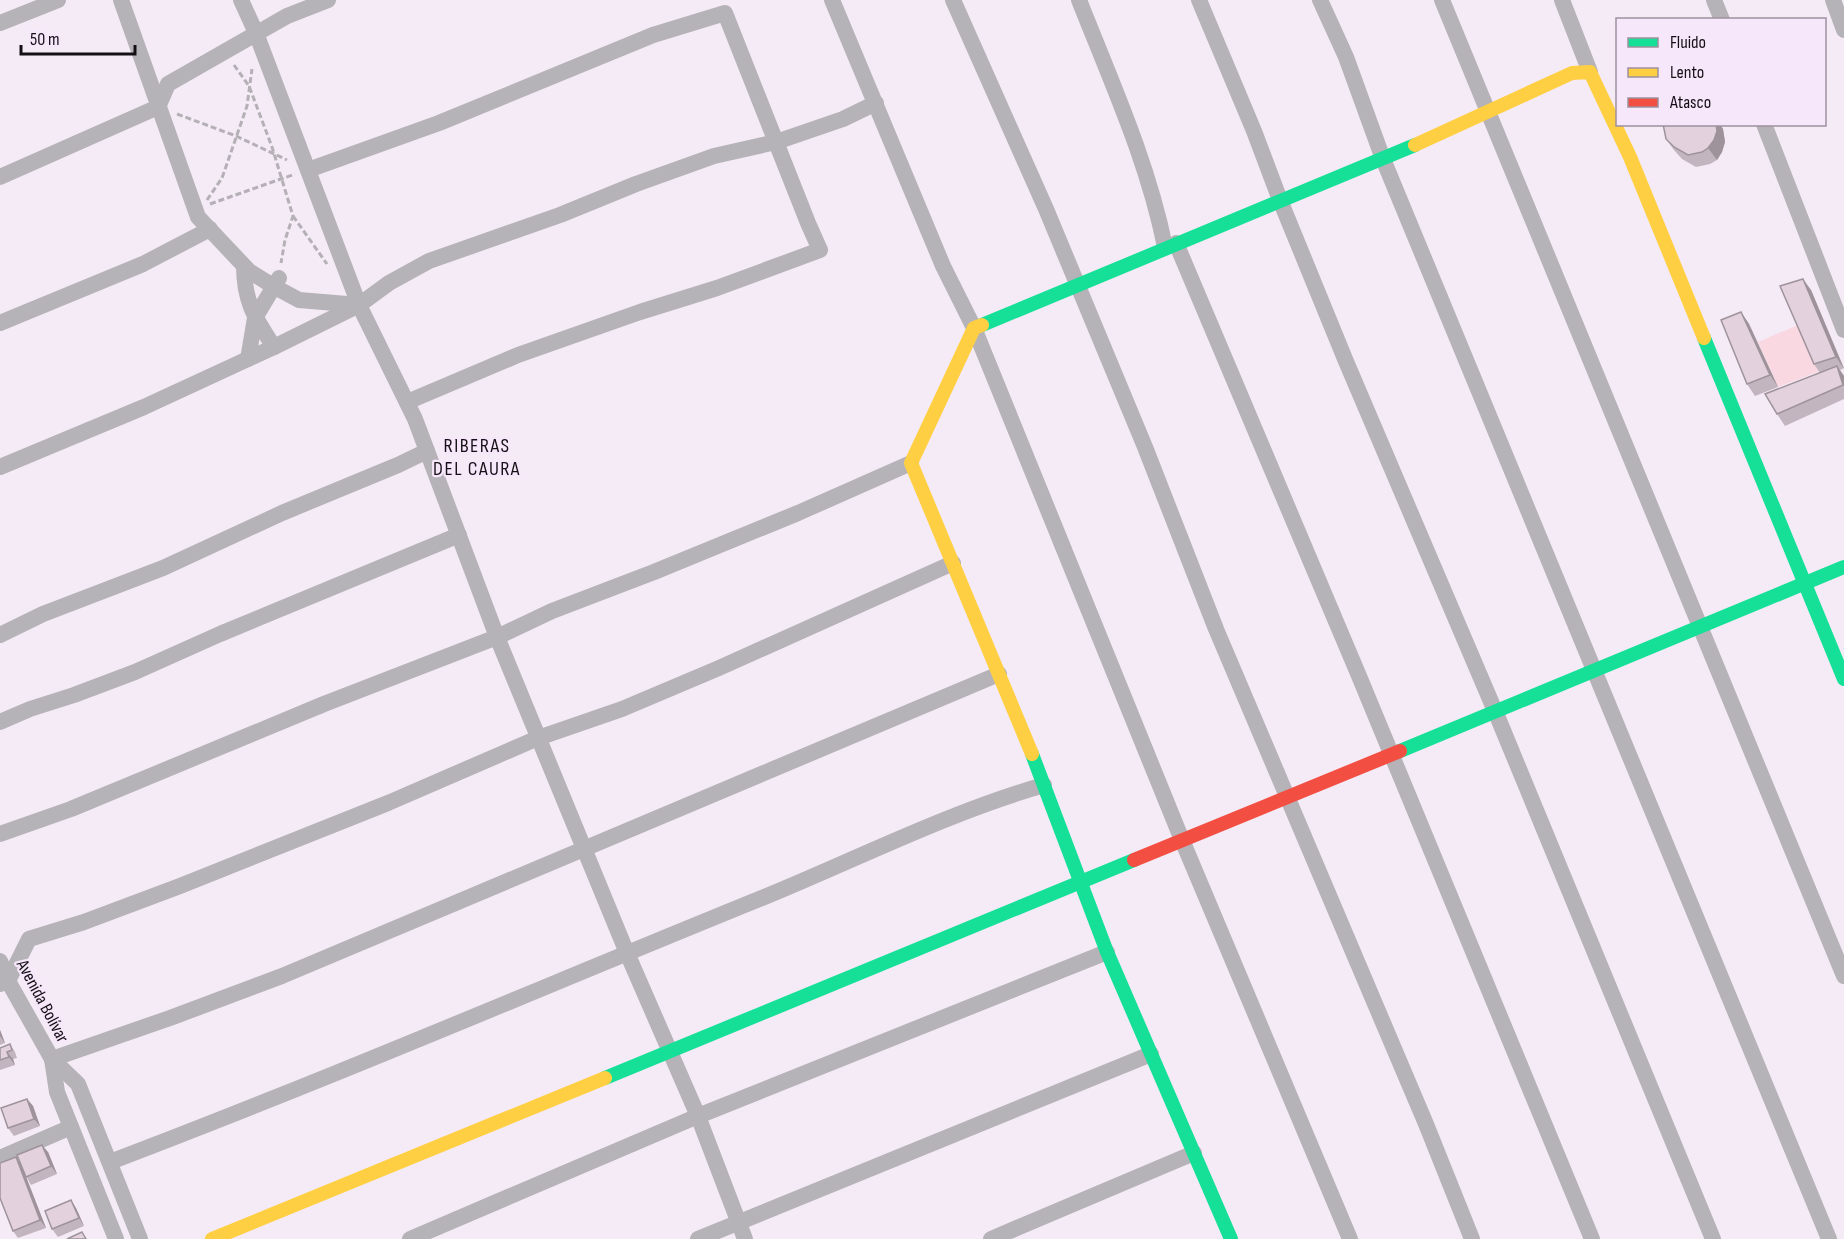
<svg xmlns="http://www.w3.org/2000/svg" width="1844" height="1239" viewBox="0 0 1844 1239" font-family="'Sofia Sans Condensed',sans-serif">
	<rect width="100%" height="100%" fill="#f4ebf6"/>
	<polygon fill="#f9d8e2" points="1800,324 1820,371 1778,387 1758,342"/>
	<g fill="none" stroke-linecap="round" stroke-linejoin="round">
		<g stroke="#b4b0b5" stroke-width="3" stroke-dasharray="6 3" stroke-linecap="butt">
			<polyline points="234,65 249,86 272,147 293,216 285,240 281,263"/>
			<polyline points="177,114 236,136 287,160"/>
			<polyline points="207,200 222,178 247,106 252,69"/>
			<polyline points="210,204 295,174"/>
			<polyline points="293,216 327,264"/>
		</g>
		<g stroke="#b6b3b8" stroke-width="16">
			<polyline points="121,0 198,217 249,271 273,286 299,300 359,305 415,419 497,637 627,953 698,1116 745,1239"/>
			<polyline points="241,0 256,33 359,305"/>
			<polyline points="832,0 943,266 974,328 1182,840 1350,1239"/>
			<polyline points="953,0 1046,209 1145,447 1216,629 1426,1124 1472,1239"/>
			<path d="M 1079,0 C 1111,81 1148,162 1165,247"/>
			<polyline points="1199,0 1254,131 1280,200 1345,359 1498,718 1713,1239"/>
			<polyline points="1320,0 1346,57 1383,159 1829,1239"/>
			<polyline points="1442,0 1844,976"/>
			<polyline points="1562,0 1590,72"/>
			<polyline points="1714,0 1722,20"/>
			<polyline points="1833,0 1844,30"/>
			<polyline points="0,23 58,0"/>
			<polyline points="1764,124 1844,330"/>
			<polyline points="308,170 439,123 653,35 725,13 808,223 820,250 717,288 640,312 518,355 407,402"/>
			<polyline points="0,177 158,107 168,84 287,16 328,0"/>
			<polyline points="1176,243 1359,676 1592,1239"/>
			<path d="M 244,266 C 244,302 255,318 274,347"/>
			<polyline points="0,323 143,264 210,229"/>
			<polyline points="248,359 255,318 279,278"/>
			<polyline points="0,467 144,407 274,347 359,305 389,283 429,261 560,215 636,184 714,156 776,142 843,119 876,103"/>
			<polyline points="0,635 43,614 163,568 282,513 398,465 427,451"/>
			<polyline points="0,722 30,709 74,695 135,672 220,634 459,535"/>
			<polyline points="0,834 71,809 324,704 497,637 552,611 654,572 798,513 911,463"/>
			<polyline points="0,961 8,981 52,1059 78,1084 140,1239"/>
			<polyline points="0,984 8,981 29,939 84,922 180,886 388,803 538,738 622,709 719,668 953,563"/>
			<polyline points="52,1059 170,1018 282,976 999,674"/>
			<polyline points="52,1059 57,1092 116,1239"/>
			<polyline points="0,1158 71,1127"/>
			<path d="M 110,1162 C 329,1079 545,986 762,898 C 855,860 947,813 1044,785"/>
			<polyline points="410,1239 698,1116 1107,952"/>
			<polyline points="698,1239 1151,1054"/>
			<polyline points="991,1239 1194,1153"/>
		</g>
		<g stroke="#16e098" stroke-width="14">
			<polyline points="982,325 1415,145"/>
			<polyline points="1704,338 1844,679"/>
			<polyline points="1400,751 1844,567"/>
			<polyline points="1032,754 1107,952 1231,1239"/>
			<polyline points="605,1078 1134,860"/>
		</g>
		<g stroke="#ffcf43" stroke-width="14">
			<polyline points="1415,145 1572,73 1590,72 1630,157 1704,338"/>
			<polyline points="982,325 974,328 911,463 1032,754"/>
			<polyline points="212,1239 605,1078"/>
		</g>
		<polyline stroke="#f24e42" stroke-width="14" points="1134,860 1400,751"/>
	</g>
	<g fill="#c3b5bf">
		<polygon points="1663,124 1720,124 1723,129 1725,142 1722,152 1717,160 1710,164 1696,167 1682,159 1674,150 1666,139"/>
		<polygon points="1811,290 1844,368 1840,370 1844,376 1844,399 1785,426 1777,414 1820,373 1814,364"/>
		<polygon points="1741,312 1749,324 1778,387 1755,396 1747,384"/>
		<polygon points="0,1030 5,1043 0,1045"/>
		<polygon points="10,1044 15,1052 17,1058 13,1059 15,1065 0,1070 0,1048"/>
		<polygon points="27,1099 33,1106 40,1126 14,1136 8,1128"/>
		<polygon points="48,1152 57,1174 31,1185 25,1174 46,1228 18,1238 13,1231 16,1157 20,1164"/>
		<polygon points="76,1208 84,1226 58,1237 52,1229"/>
	</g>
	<g fill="#9f939b">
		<polygon points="1716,124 1720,124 1723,129 1725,142 1722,152 1717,160 1708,148"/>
		<polygon points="1803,279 1811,290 1844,369 1836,357"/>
		<polygon points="1741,312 1749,324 1778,387 1770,375"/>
		<polygon points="1837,366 1844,376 1844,386 1843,385"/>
		<polygon points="0,1030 5,1043 0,1036"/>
		<polygon points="7,1052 13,1059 15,1065 9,1057"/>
		<polygon points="27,1099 33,1106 40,1126 34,1119"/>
		<polygon points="42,1145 48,1152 57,1174 51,1166"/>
		<polygon points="16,1157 21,1164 46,1228 40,1220"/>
		<polygon points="71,1200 76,1208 84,1226 79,1218"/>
	</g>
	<g fill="#e3d2de" stroke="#9f939b" stroke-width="1.5">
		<polygon points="1663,124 1716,124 1717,131 1714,140 1708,148 1702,152 1688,155 1674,147 1666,139"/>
		<polygon points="1803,279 1836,357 1814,364 1780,286"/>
		<polygon points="1741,312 1770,375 1747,384 1721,320"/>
		<polygon points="1837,366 1843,385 1777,414 1765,394"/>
		<polygon points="10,1044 12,1050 7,1052 9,1057 0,1060 0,1048"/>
		<polygon points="27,1099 34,1119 8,1128 1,1108"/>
		<polygon points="42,1145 51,1166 26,1177 17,1155"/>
		<polygon points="16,1157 40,1220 13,1231 0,1198 0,1163"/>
		<polygon points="71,1200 79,1218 52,1229 45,1211"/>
		<polygon points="82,1232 86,1239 67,1239"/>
	</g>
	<g text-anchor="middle" stroke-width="4.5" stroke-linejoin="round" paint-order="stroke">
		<g font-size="18" fill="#151016" stroke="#f7e7fa">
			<text transform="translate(43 1001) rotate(62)" y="6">Avenida Bolívar</text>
		</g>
		<g font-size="20" letter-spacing="1.5" fill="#151016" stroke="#f7e7fa">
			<text x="477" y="452">RIBERAS<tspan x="477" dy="23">DEL CAURA</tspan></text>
		</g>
	</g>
	<rect x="1616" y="18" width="210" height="108" fill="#f7e7fa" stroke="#9d919f" stroke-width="1.5"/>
	<rect x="1628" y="38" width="30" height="9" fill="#16e098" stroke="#9d919f" stroke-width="1.5"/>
	<text x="1670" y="48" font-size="18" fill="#151016">Fluido</text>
	<rect x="1628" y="68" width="30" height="9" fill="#ffcf43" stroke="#9d919f" stroke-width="1.5"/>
	<text x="1670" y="78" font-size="18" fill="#151016">Lento</text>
	<rect x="1628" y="98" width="30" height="9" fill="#f24e42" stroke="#9d919f" stroke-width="1.5"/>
	<text x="1670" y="108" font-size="18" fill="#151016">Atasco</text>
	<path d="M21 45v9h114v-9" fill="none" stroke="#151016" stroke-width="3"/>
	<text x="30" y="45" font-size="18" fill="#151016" stroke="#f7e7fa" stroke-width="4.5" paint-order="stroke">50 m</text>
</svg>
